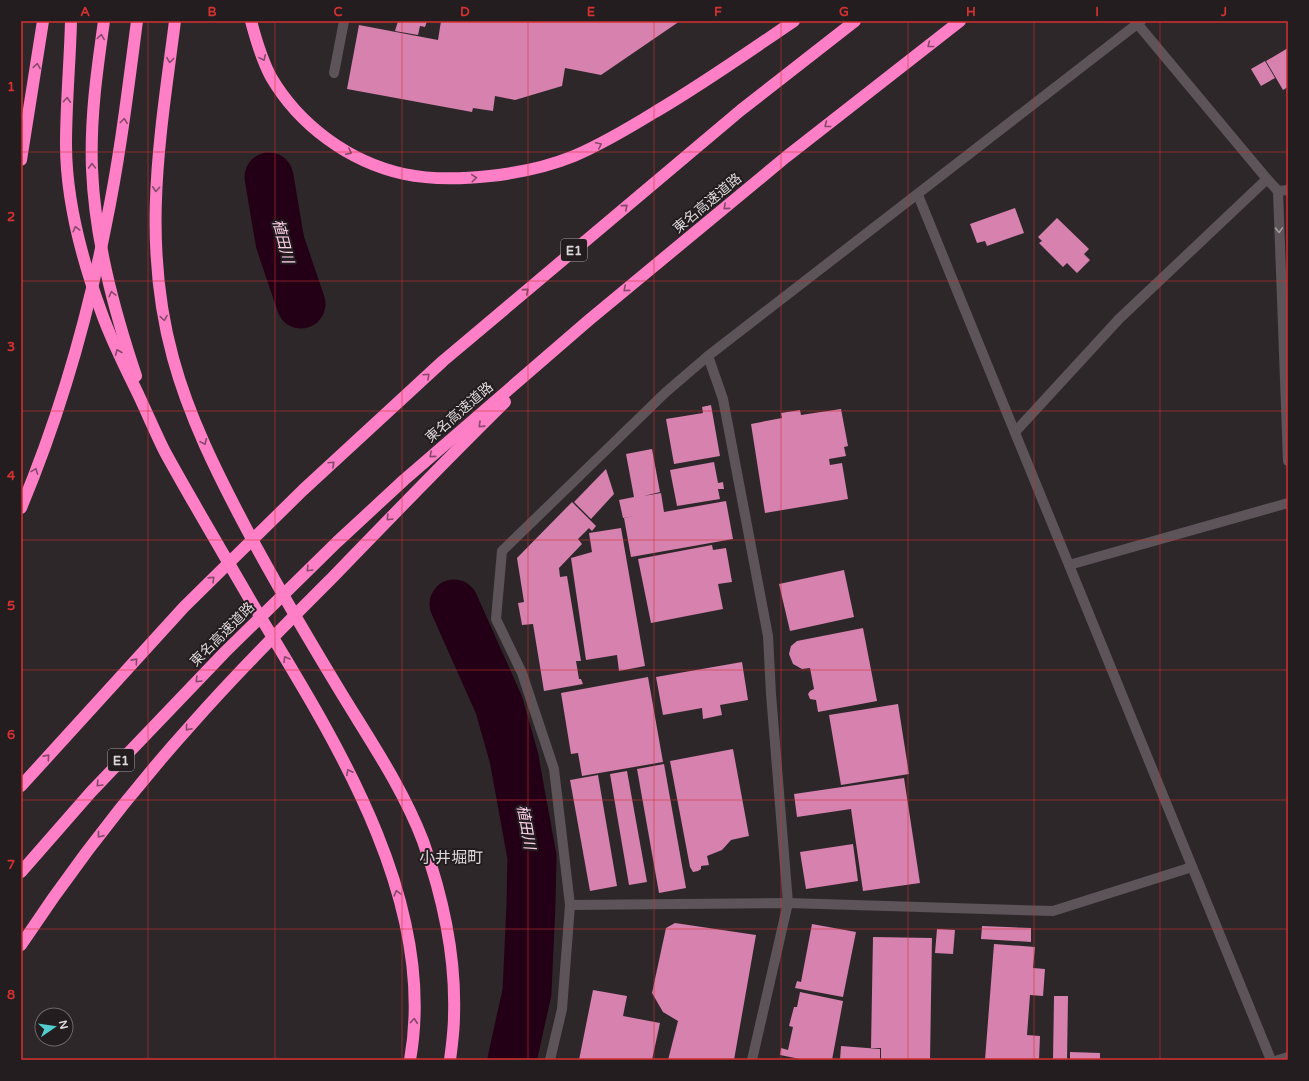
<svg xmlns="http://www.w3.org/2000/svg" width="1309" height="1081" viewBox="0 0 1309 1081" font-family="'Varela Round','Noto Sans JP',sans-serif">
	<rect width="100%" height="100%" fill="#2d272a"/>
	<g fill="none" stroke-linecap="round" stroke-linejoin="round">
		<g stroke="#230015" stroke-width="49">
			<polyline points="269,177 280,242 301,304"/>
			<polyline points="454,604 499,705 514,758 532,857 531,904 527,992 512,1060"/>
		</g>
	</g>
	<g fill="#d681ae">
		<polygon points="398,21 427,21 425,27 420,26 418,35 395,31"/>
		<polygon points="441,21 680,21 601,75 565,68 562,86 515,100 495,96 493,111 473,108 472,112 347,89 359,25 438,40"/>
		<polygon points="1288,48 1288,87 1283,90 1266,61"/>
		<polygon points="1265,61 1275,78 1261,86 1251,69"/>
		<polygon points="1015,208 1024,233 987,246 985,241 977,243 970,224"/>
		<polygon points="1057,218 1089,249 1084,254 1090,260 1077,273 1067,263 1063,267 1039,243 1042,241 1038,237"/>
		<polygon points="711,405 720,456 674,464 666,419 703,413 702,407"/>
		<polygon points="841,409 848,446 844,447 846,456 829,459 830,465 842,463 848,499 765,513 751,424 782,418 781,413 800,410 801,415"/>
		<polygon points="652,449 660,492 644,496 661,493 664,512 726,501 733,539 631,557 624,518 635,516 623,518 619,500 634,497 626,454"/>
		<polygon points="714,462 718,483 723,482 724,489 718,489 720,499 677,506 670,470"/>
		<polygon points="606,469 614,494 591,519 574,502"/>
		<polygon points="572,502 596,526 592,531 589,528 578,539 582,544 559,568 560,577 567,576 581,661 576,661 579,679 581,679 583,684 544,691 533,624 522,625 518,603 524,602 517,558"/>
		<polygon points="621,528 645,666 619,671 617,655 586,660 571,558 592,552 589,533"/>
		<polygon points="712,545 713,550 726,548 732,582 718,584 723,609 651,623 638,559"/>
		<polygon points="844,570 854,617 790,631 779,584"/>
		<polygon points="863,628 877,701 818,712 816,700 810,699 808,694 810,691 814,689 810,668 802,669 793,664 789,654 791,646 797,641"/>
		<polygon points="742,662 748,700 720,705 722,715 703,719 702,708 663,715 656,677"/>
		<polygon points="648,677 663,762 582,776 578,753 571,754 561,693"/>
		<polygon points="898,704 909,774 841,785 829,715"/>
		<polygon points="733,749 749,836 731,840 722,850 707,856 709,865 701,866 701,869 698,871 693,872 690,867 670,761"/>
		<polygon points="664,764 686,888 659,893 637,769"/>
		<polygon points="627,771 647,882 629,885 610,774"/>
		<polygon points="598,775 617,886 590,891 570,780"/>
		<polygon points="904,778 920,883 863,891 851,809 797,817 794,794"/>
		<polygon points="853,844 858,881 806,889 800,852"/>
		<polygon points="675,923 756,935 734,1060 668,1060 678,1021 663,1012 652,993 666,928"/>
		<polygon points="812,924 856,932 843,997 795,988 797,981 801,982"/>
		<polygon points="982,926 1031,928 1031,942 981,939"/>
		<polygon points="937,929 955,930 953,954 935,953"/>
		<polygon points="873,937 932,938 930,1060 881,1060 881,1045 881,1048 871,1048"/>
		<polygon points="994,944 1035,947 1033,968 1045,969 1043,996 1030,995 1027,1035 1040,1036 1039,1060 985,1060"/>
		<polygon points="593,990 627,996 623,1016 660,1023 652,1060 579,1060"/>
		<polygon points="800,992 843,1001 832,1060 805,1060 780,1055 781,1048 788,1050 793,1027 789,1026 794,1007 797,1007"/>
		<polygon points="1054,996 1068,996 1067,1060 1053,1060"/>
		<polygon points="841,1046 880,1049 880,1060 840,1060"/>
		<polygon points="1070,1052 1100,1053 1100,1060 1070,1060"/>
	</g>
	<g fill="none" stroke-linecap="round" stroke-linejoin="round">
		<polyline stroke="#5c5458" stroke-width="10" points="334,73 344,21"/>
		<g stroke="#5c5458" stroke-width="10">
			<polyline points="1278,191 1288,461"/>
			<polyline points="918,195 1271,1060"/>
			<polyline points="708,356 723,399 768,636 771,694 788,903 752,1060"/>
			<polyline points="1015,432 1119,319 1267,179"/>
			<polyline points="1069,565 1288,503"/>
			<polyline points="570,905 788,903 1053,911 1192,867"/>
			<polyline points="550,1060 562,1009 570,905 554,769 522,673 496,619 502,551 666,392 708,356 1141,21"/>
		</g>
		<g stroke="#5c5458" stroke-width="10">
			<polyline points="1135,21 1267,179 1278,191 1288,190"/>
			<polyline points="1278,1060 1288,1057"/>
		</g>
		<g stroke="#fe7fc6" stroke-width="12">
			<path d="M 71,21 C 70,62 66,103 66,144 C 66,202 82,260 102,314 C 112,342 126,369 139,396 C 148,415 156,434 165,452 C 193,503 223,553 252,603 C 331,734 439,899 410,1060"/>
			<path d="M 104,21 C 97,70 90,119 92,169 C 95,240 114,310 136,376"/>
			<path d="M 175,21 C 160,137 141,242 173,358 C 189,417 217,473 245,526 C 274,581 305,633 337,686 C 367,736 402,786 423,841 C 443,897 456,956 454,1016 C 454,1030 452,1045 450,1060"/>
			<path d="M 251,21 C 256,40 262,60 271,77 C 299,125 349,162 404,174 C 432,180 462,179 490,176 C 518,173 547,167 574,156 C 602,144 629,128 655,112 C 703,84 748,52 794,21"/>
			<polyline points="21,160 43,21"/>
			<path d="M 21,508 C 59,417 87,321 106,224 C 120,157 128,89 137,21"/>
			<polyline points="21,786 184,607 303,490 443,361 741,110 855,21"/>
			<polyline points="21,872 91,792 225,652 337,542 404,480 589,320 786,157 960,21"/>
			<path d="M 21,945 C 72,868 129,794 191,725 C 236,674 285,625 333,577 C 390,518 447,459 505,402"/>
		</g>
	</g>
	<defs><path id="oneway-chevron" d="M-2-3.5L2.5 0L-2 3.5" fill="none" stroke-width="1.6" stroke-linecap="round" stroke-linejoin="round"/></defs>
	<g stroke="#86496b">
		<use href="#oneway-chevron" transform="translate(101 37) rotate(-82)"/>
		<use href="#oneway-chevron" transform="translate(930 45) rotate(142)"/>
		<use href="#oneway-chevron" transform="translate(263 58) rotate(66)"/>
		<use href="#oneway-chevron" transform="translate(170 60) rotate(98)"/>
		<use href="#oneway-chevron" transform="translate(37 66) rotate(-81)"/>
		<use href="#oneway-chevron" transform="translate(67 100) rotate(-86)"/>
		<use href="#oneway-chevron" transform="translate(124 121) rotate(-82)"/>
		<use href="#oneway-chevron" transform="translate(827 125) rotate(142)"/>
		<use href="#oneway-chevron" transform="translate(599 145) rotate(-25)"/>
		<use href="#oneway-chevron" transform="translate(349 152) rotate(27)"/>
		<use href="#oneway-chevron" transform="translate(92 166) rotate(-91)"/>
		<use href="#oneway-chevron" transform="translate(474 178) rotate(-5)"/>
		<use href="#oneway-chevron" transform="translate(156 189) rotate(94)"/>
		<use href="#oneway-chevron" transform="translate(625 207) rotate(-40)"/>
		<use href="#oneway-chevron" transform="translate(726 207) rotate(140)"/>
		<use href="#oneway-chevron" transform="translate(76 229) rotate(-104)"/>
		<use href="#oneway-chevron" transform="translate(626 289) rotate(140)"/>
		<use href="#oneway-chevron" transform="translate(526 291) rotate(-40)"/>
		<use href="#oneway-chevron" transform="translate(112 294) rotate(-104)"/>
		<use href="#oneway-chevron" transform="translate(164 318) rotate(81)"/>
		<use href="#oneway-chevron" transform="translate(118 352) rotate(-113)"/>
		<use href="#oneway-chevron" transform="translate(427 376) rotate(-43)"/>
		<use href="#oneway-chevron" transform="translate(481 425) rotate(136)"/>
		<use href="#oneway-chevron" transform="translate(204 442) rotate(66)"/>
		<use href="#oneway-chevron" transform="translate(432 455) rotate(139)"/>
		<use href="#oneway-chevron" transform="translate(332 464) rotate(-43)"/>
		<use href="#oneway-chevron" transform="translate(35 471) rotate(-69)"/>
		<use href="#oneway-chevron" transform="translate(389 518) rotate(134)"/>
		<use href="#oneway-chevron" transform="translate(309 569) rotate(135)"/>
		<use href="#oneway-chevron" transform="translate(212 579) rotate(-44)"/>
		<use href="#oneway-chevron" transform="translate(286 659) rotate(-121)"/>
		<use href="#oneway-chevron" transform="translate(135 661) rotate(-48)"/>
		<use href="#oneway-chevron" transform="translate(198 680) rotate(134)"/>
		<use href="#oneway-chevron" transform="translate(188 728) rotate(131)"/>
		<use href="#oneway-chevron" transform="translate(47 757) rotate(-48)"/>
		<use href="#oneway-chevron" transform="translate(349 772) rotate(-117)"/>
		<use href="#oneway-chevron" transform="translate(99 784) rotate(134)"/>
		<use href="#oneway-chevron" transform="translate(100 835) rotate(129)"/>
		<use href="#oneway-chevron" transform="translate(397 893) rotate(-105)"/>
		<use href="#oneway-chevron" transform="translate(414 1021) rotate(-85)"/>
	</g>
	<use stroke="#a29c9e" href="#oneway-chevron" transform="translate(1279 230) rotate(88)"/>
	<path fill="none" stroke="#d63131" stroke-width="1" stroke-opacity="0.55" d="M 148,21 L 148,1060M 275,21 L 275,1060M 402,21 L 402,1060M 528,21 L 528,1060M 654,21 L 654,1060M 781,21 L 781,1060M 908,21 L 908,1060M 1034,21 L 1034,1060M 1160,21 L 1160,1060M 21,152 L 1288,152M 21,281 L 1288,281M 21,411 L 1288,411M 21,540 L 1288,540M 21,670 L 1288,670M 21,800 L 1288,800M 21,929 L 1288,929"/>
	<g text-anchor="middle" stroke-width="4" stroke-linejoin="round" paint-order="stroke">
		<g fill="#231d20" stroke="#a49ea1" stroke-width="1">
			<rect x="561" y="239" width="26" height="22" rx="3"/>
			<rect x="108" y="749" width="26" height="22" rx="3"/>
		</g>
		<g font-size="13" font-weight="bold" fill="#dbd6d8">
			<text x="574" y="255">E1</text>
			<text x="121" y="765">E1</text>
		</g>
		<g font-size="14" fill="#dbd6d8" stroke="#231d20">
			<text transform="translate(707 203) rotate(-40)" y="5">東名高速道路</text>
			<text transform="translate(459 412) rotate(-41)" y="5">東名高速道路</text>
			<text transform="translate(222 634) rotate(-45)" y="5">東名高速道路</text>
		</g>
		<g font-size="15" font-style="italic" fill="#ffd1e8" stroke="#231d20">
			<text transform="translate(283 241) rotate(76)" y="5">植田川</text>
			<text transform="translate(526 827) rotate(80)" y="5">植田川</text>
		</g>
		<g font-size="16" fill="#dbd6d8" stroke="#231d20">
			<text x="451" y="863">小井堀町</text>
		</g>
	</g>
	<rect width="1309" height="1081" fill="none" stroke="#231d20" stroke-width="44"/>
	<g transform="translate(54 1027) rotate(77)"><circle r="19" fill="#231d20" stroke="#6d676a"/>
	<path d="M0-3L7 15L0 10L-7 15Z" fill="#52cdcf"/>
	<text y="-6" font-size="11" font-weight="bold" text-anchor="middle" fill="#dbd6d8">N</text>
	</g>
	<rect x="22" y="22" width="1265" height="1037" fill="none" stroke="#d63131" stroke-width="1.5"/>
	<g font-size="13" text-anchor="middle" font-weight="bold" fill="#d63131">
		<text x="85" y="16">A</text>
		<text x="212" y="16">B</text>
		<text x="338" y="16">C</text>
		<text x="465" y="16">D</text>
		<text x="591" y="16">E</text>
		<text x="718" y="16">F</text>
		<text x="844" y="16">G</text>
		<text x="971" y="16">H</text>
		<text x="1097" y="16">I</text>
		<text x="1224" y="16">J</text>
		<text x="11" y="91">1</text>
		<text x="11" y="221">2</text>
		<text x="11" y="351">3</text>
		<text x="11" y="480">4</text>
		<text x="11" y="610">5</text>
		<text x="11" y="739">6</text>
		<text x="11" y="869">7</text>
		<text x="11" y="999">8</text>
	</g>
</svg>
